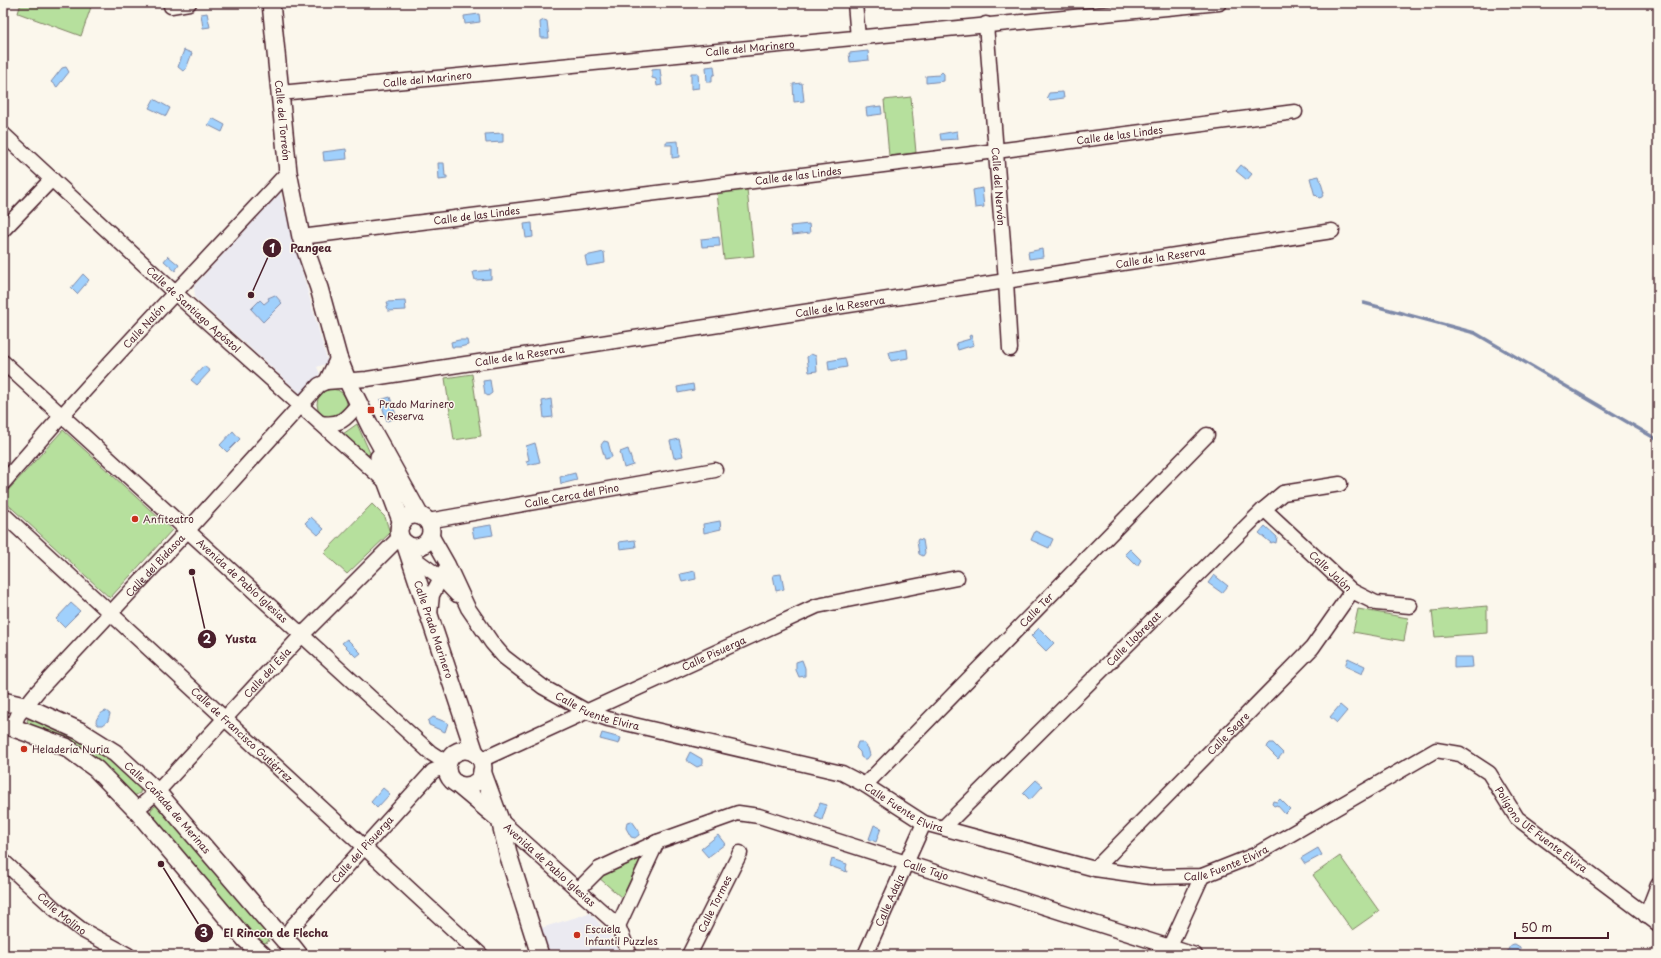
<svg xmlns="http://www.w3.org/2000/svg" width="1661" height="958" viewBox="0 0 1661 958" font-family="'Playpen Sans',sans-serif">
	<rect width="100%" height="100%" fill="#fbf7ec"/>
	<filter id="ink" filterUnits="userSpaceOnUse"><feTurbulence type="fractalNoise" baseFrequency=".025" numOctaves="2"/><feDisplacementMap in="SourceGraphic" scale="8" xChannelSelector="R" yChannelSelector="G"/><feConvolveMatrix kernelMatrix="1 2 1 2 8 2 1 2 1" color-interpolation-filters="sRGB"/></filter>
	<g filter="url(#ink)">
		<g fill="#ebeaf1">
			<polygon points="280,193 328,363 317,367 320,374 301,394 195,298 194,286"/>
			<polygon points="590,913 613,939 620,955 549,955 541,928"/>
		</g>
		<g fill="#b6e09d" stroke="#808064">
			<polygon points="21,3 90,3 92,4 81,36 18,13"/>
			<polygon points="911,97 916,153 889,156 884,100"/>
			<polygon points="747,189 754,256 724,259 717,192"/>
			<polygon points="472,374 481,436 454,440 445,378"/>
			<circle cx="332" cy="404" r="15"/>
			<polygon points="357,424 370,453 368,455 343,434"/>
			<polygon points="63,430 172,530 110,598 3,500 3,496"/>
			<polygon points="372,504 385,517 390,533 347,574 324,553"/>
			<polygon points="1487,606 1487,633 1435,637 1432,611"/>
			<polygon points="1358,609 1408,618 1404,641 1353,632"/>
			<polygon points="30,718 73,736 108,758 141,787 140,793 134,796 70,742 28,724 27,720"/>
			<polygon points="157,805 159,806 270,934 268,942 260,944 149,815 152,808"/>
			<polygon points="1340,856 1379,911 1352,930 1313,875"/>
			<polygon points="640,859 622,898 598,877"/>
		</g>
		<g fill="#a0d0fc" stroke="#7e89a8">
			<polygon points="207,13 210,27 203,28 201,14"/>
			<polygon points="479,14 480,22 465,24 464,16"/>
			<polygon points="544,20 547,21 549,38 541,38 540,22"/>
			<polygon points="184,50 192,53 186,69 183,71 178,67"/>
			<polygon points="868,51 869,60 850,62 849,53"/>
			<polygon points="714,66 715,74 712,76 712,82 707,82 706,67"/>
			<polygon points="66,67 69,72 57,87 51,82 62,68"/>
			<polygon points="660,69 662,85 657,86 656,79 652,78 652,70"/>
			<polygon points="942,72 944,74 944,81 926,83 926,76 939,75"/>
			<polygon points="691,73 698,73 699,88 691,89"/>
			<polygon points="802,83 804,101 794,102 793,84"/>
			<polygon points="1063,92 1064,98 1050,100 1047,97 1049,93"/>
			<polygon points="154,99 170,108 166,116 149,108"/>
			<polygon points="881,106 882,114 867,116 866,108"/>
			<polygon points="212,118 225,125 222,132 208,125"/>
			<polygon points="957,131 958,139 941,140 940,134"/>
			<polygon points="503,133 503,142 486,143 485,134"/>
			<polygon points="678,141 679,157 672,158 672,145 666,145 666,142"/>
			<polygon points="346,149 347,159 324,161 323,152"/>
			<polygon points="438,163 444,163 445,176 447,176 447,179 439,180"/>
			<polygon points="1241,165 1252,174 1247,180 1236,171"/>
			<polygon points="1319,176 1324,193 1322,197 1319,198 1316,195 1315,196 1310,178"/>
			<polygon points="982,188 984,207 975,208 973,190"/>
			<polygon points="532,223 533,237 526,238 524,224"/>
			<polygon points="809,224 810,233 792,235 790,226"/>
			<polygon points="719,237 720,246 702,247 701,239"/>
			<polygon points="1042,249 1043,257 1029,259 1028,252"/>
			<polygon points="604,252 605,263 587,266 585,256"/>
			<polygon points="168,256 179,265 175,271 164,261"/>
			<polygon points="491,270 491,279 475,280 473,272"/>
			<polygon points="83,274 89,280 77,294 71,288"/>
			<polygon points="275,295 282,303 263,322 251,309 260,300 264,304 269,300 268,298"/>
			<polygon points="405,301 406,310 388,311 388,309 386,308 388,305 387,302"/>
			<polygon points="971,335 974,345 958,350 956,343 970,339 969,336"/>
			<polygon points="459,340 467,340 468,345 460,347 452,347 451,342"/>
			<polygon points="907,349 908,358 891,361 889,352"/>
			<polygon points="811,354 816,356 817,371 809,372 807,357"/>
			<polygon points="845,358 847,367 829,370 828,361"/>
			<polygon points="204,366 210,371 197,385 191,380"/>
			<polygon points="490,380 492,393 488,396 485,394 483,381"/>
			<polygon points="693,384 694,390 678,393 677,387"/>
			<polygon points="390,397 397,418 387,421 380,400"/>
			<polygon points="551,399 553,417 544,418 542,401"/>
			<polygon points="233,431 240,439 227,452 220,445"/>
			<polygon points="679,439 683,456 674,458 670,441"/>
			<polygon points="604,441 608,442 612,457 605,459 601,445"/>
			<polygon points="535,443 540,462 528,465 526,461 529,460 526,446"/>
			<polygon points="628,449 633,465 624,468 620,452"/>
			<polygon points="575,473 577,480 561,484 560,477"/>
			<polygon points="311,517 324,529 318,535 305,523"/>
			<polygon points="720,521 721,529 704,533 703,524"/>
			<polygon points="491,525 493,535 474,538 472,528"/>
			<polygon points="1265,526 1277,537 1276,543 1273,542 1271,543 1259,533"/>
			<polygon points="1035,531 1053,539 1049,548 1031,540"/>
			<polygon points="918,539 923,540 925,553 923,556 919,554 917,541"/>
			<polygon points="635,540 636,547 620,549 619,542"/>
			<polygon points="1130,549 1141,560 1138,565 1136,565 1125,554"/>
			<polygon points="695,571 696,579 682,582 680,574"/>
			<polygon points="781,574 784,589 776,591 773,575"/>
			<polygon points="1214,575 1228,586 1222,593 1208,583"/>
			<polygon points="71,603 80,611 64,627 56,619"/>
			<polygon points="1039,628 1054,643 1046,651 1031,636"/>
			<polygon points="347,639 361,653 356,657 342,643"/>
			<polygon points="1454,657 1472,657 1473,667 1454,668"/>
			<polygon points="1348,658 1365,666 1362,674 1345,666"/>
			<polygon points="802,660 805,668 805,676 799,677 796,670 796,662"/>
			<polygon points="1340,705 1347,711 1337,723 1330,717"/>
			<path d="M 106,711 L 110,714 L 108,721 L 103,725 L 98,725 L 96,722 C 96,718 101,712 106,711 Z"/>
			<polygon points="433,717 448,723 445,732 429,725 428,721"/>
			<polygon points="602,733 621,738 619,744 600,739"/>
			<polygon points="858,742 863,742 868,748 870,755 867,759 864,759 861,757 860,752 856,748"/>
			<polygon points="1270,743 1273,743 1283,753 1278,759 1267,748 1268,745"/>
			<polygon points="690,752 702,759 702,765 697,767 686,760"/>
			<polygon points="1036,780 1043,786 1030,800 1023,793"/>
			<polygon points="383,788 390,794 377,808 371,802"/>
			<polygon points="1280,799 1290,809 1285,814 1277,805 1274,806 1272,804 1273,801 1277,802"/>
			<polygon points="820,803 827,805 822,820 815,817"/>
			<polygon points="632,821 639,831 639,835 635,838 631,837 626,828 627,822"/>
			<polygon points="874,825 881,828 876,842 869,839"/>
			<polygon points="718,835 725,844 708,857 701,849"/>
			<polygon points="1318,848 1322,855 1305,864 1301,858"/>
			<polygon points="832,859 847,864 846,868 847,872 830,866"/>
			<path d="M 1515,944 L 1520,947 L 1520,955 L 1507,955 C 1508,950 1509,944 1515,944 Z"/>
		</g>
		<g fill="none" stroke-linecap="round" stroke-linejoin="round">
			<polyline stroke="#7e89a8" stroke-width="3.5" points="1364,303 1475,333 1658,440"/>
			<defs>
				<g id="minor">
					<polyline points="855,3 858,38"/>
					<polyline points="171,6 189,3"/>
					<path id="s1" d="M 986,24 L 1006,281 L 1010,349"/>
					<path id="s2" d="M 280,93 L 1219,3"/>
					<path id="s3" d="M 3,134 L 175,293 L 387,483"/>
					<polyline points="3,230 52,179"/>
					<path id="s4" d="M 301,237 L 996,151 L 1295,112"/>
					<path id="s5" d="M 3,362 L 431,753 L 448,764"/>
					<polyline points="326,382 338,357"/>
					<path d="M 320,423 C 341,426 346,419 359,403"/>
					<path id="s6" d="M 3,483 C 94,376 193,275 288,172"/>
					<path id="s7" d="M 1264,509 L 1352,591 L 1376,603 L 1410,606"/>
					<path id="s8" d="M 3,514 L 481,955"/>
					<path id="s9" d="M 428,521 L 715,470"/>
					<path id="s10" d="M 431,535 L 448,565 L 468,608 L 492,643 L 504,657 L 543,687 L 588,712 L 608,719 L 842,773 L 865,785 L 924,823 L 1095,869 L 1151,877 L 1202,876 L 1255,855 L 1436,750 L 1460,754 L 1489,773 L 1517,818 L 1658,924"/>
					<polyline points="408,554 441,578 457,595"/>
					<polyline points="430,614 432,595 445,570"/>
					<path id="s11" d="M 13,727 L 18,715 L 37,692 L 188,530 L 319,385 L 326,382 L 367,379 L 1332,231"/>
					<path id="s12" d="M 481,760 L 817,606 L 957,578"/>
					<path id="s13" d="M 865,785 L 1207,435"/>
					<path id="s14" d="M 136,810 L 157,792 L 301,636 L 400,537"/>
					<path id="s15" d="M 500,820 L 618,926 L 630,955"/>
					<path id="s16" d="M 944,827 L 1264,509 L 1283,493 L 1340,484"/>
					<path id="s17" d="M 3,861 L 55,909 L 82,930 L 128,955"/>
					<path id="s18" d="M 1095,869 L 1312,648 L 1352,591"/>
					<path id="s19" d="M 578,890 L 599,869 L 657,842 L 738,813 L 759,816 L 1195,955"/>
					<polyline points="1646,916 1658,885"/>
					<polyline points="618,926 657,842"/>
					<path id="s20" d="M 284,940 L 292,927 L 433,771 L 447,766"/>
					<path id="s21" d="M 689,955 L 740,853"/>
					<path id="s22" d="M 865,955 L 924,823"/>
					<polyline points="1166,955 1202,876"/>
				</g>
				<g id="tertiary">
					<path id="s23" d="M 271,3 L 288,172 L 301,237 L 319,288 L 338,357 L 347,380 L 371,428 L 420,516"/>
					<polyline points="379,457 387,483 402,523"/>
					<circle cx="415" cy="531" r="16"/>
					<path id="s24" d="M 405,543 L 475,753"/>
					<path id="s25" d="M 3,701 L 24,706 L 80,731 L 115,753 L 157,792 L 284,940 L 292,946 L 299,955"/>
					<polyline points="3,724 66,747 96,769 136,810 246,940 263,955"/>
					<circle cx="465" cy="768" r="18"/>
					<polyline points="482,771 500,820 509,857 540,955"/>
					<polyline points="457,784 500,820"/>
				</g>
			</defs>
			<use href="#minor" stroke="#4a1f2b" stroke-width="17"/>
			<use href="#tertiary" stroke="#4a1f2b" stroke-width="20"/>
			<use href="#minor" stroke="#fbf7ec" stroke-width="14"/>
			<use href="#tertiary" stroke="#fbf7ec" stroke-width="17"/>
		</g>
	</g>
	<g fill="#c8321e" stroke="#fbf7ec" stroke-width="1.5">
		<rect x="367" y="406" width="8" height="8" rx="2"/>
		<circle cx="135" cy="519" r="4"/>
		<circle cx="24" cy="749" r="4"/>
		<circle cx="577" cy="935" r="4"/>
	</g>
	<g text-anchor="middle" stroke-width="3" stroke-linejoin="round" paint-order="stroke">
		<g font-size="10" fill="#4a1f2b" stroke="#fbf7ec">
			<text dy="4" stroke="none"><textPath href="#s2" startOffset="472">Calle del Marinero</textPath></text>
			<text dy="4" stroke="none"><textPath href="#s2" startOffset="148">Calle del Marinero</textPath></text>
			<text dy="4" stroke="none"><textPath href="#s23" startOffset="118">Calle del Torreón</textPath></text>
			<text dy="4" stroke="none"><textPath href="#s4" startOffset="825">Calle de las Lindes</textPath></text>
			<text dy="4" stroke="none"><textPath href="#s4" startOffset="501">Calle de las Lindes</textPath></text>
			<text dy="4" stroke="none"><textPath href="#s1" startOffset="163">Calle del Nervón</textPath></text>
			<text dy="4" stroke="none"><textPath href="#s4" startOffset="177">Calle de las Lindes</textPath></text>
			<text dy="4" stroke="none"><textPath href="#s11" startOffset="1311">Calle de la Reserva</textPath></text>
			<text dy="4" stroke="none"><textPath href="#s11" startOffset="987">Calle de la Reserva</textPath></text>
			<text dy="4" stroke="none"><textPath href="#s3" startOffset="259">Calle de Santiago Apóstol</textPath></text>
			<text dy="4" stroke="none"><textPath href="#s6" startOffset="211">Calle Nalón</textPath></text>
			<text dy="4" stroke="none"><textPath href="#s11" startOffset="663">Calle de la Reserva</textPath></text>
			<text dy="4" stroke="none"><textPath href="#s9" startOffset="146">Calle Cerca del Pino</textPath></text>
			<text dy="4" stroke="none"><textPath href="#s11" startOffset="216">Calle del Bidasoa</textPath></text>
			<text dy="4" stroke="none"><textPath href="#s7" startOffset="91">Calle Jalón</textPath></text>
			<text dy="4" stroke="none"><textPath href="#s5" startOffset="324">Avenida de Pablo Iglesias</textPath></text>
			<text dy="4" stroke="none"><textPath href="#s13" startOffset="245">Calle Ter</textPath></text>
			<text dy="4" stroke="none"><textPath href="#s24" startOffset="91">Calle Prado Marinero</textPath></text>
			<text dy="4" stroke="none"><textPath href="#s16" startOffset="267">Calle Llobregat</textPath></text>
			<text dy="4" stroke="none"><textPath href="#s12" startOffset="256">Calle Pisuerga</textPath></text>
			<text dy="4" stroke="none"><textPath href="#s14" startOffset="190">Calle del Esla</textPath></text>
			<text dy="4" stroke="none"><textPath href="#s10" startOffset="252">Calle Fuente Elvira</textPath></text>
			<text dy="4" stroke="none"><textPath href="#s8" startOffset="325">Calle de Francisco Gutiérrez</textPath></text>
			<text dy="4" stroke="none"><textPath href="#s18" startOffset="190">Calle Segre</textPath></text>
			<text dy="4" stroke="none"><textPath href="#s10" startOffset="576">Calle Fuente Elvira</textPath></text>
			<text dy="4" stroke="none"><textPath href="#s25" startOffset="200">Calle Cañada de Merinas</textPath></text>
			<text dy="4" stroke="none"><textPath href="#s10" startOffset="1289">Polígono UE Fuente Elvira</textPath></text>
			<text dy="4" stroke="none"><textPath href="#s20" startOffset="120">Calle del Pisuerga</textPath></text>
			<text dy="4" stroke="none"><textPath href="#s10" startOffset="912">Calle Fuente Elvira</textPath></text>
			<text dy="4" stroke="none"><textPath href="#s15" startOffset="67">Avenida de Pablo Iglesias</textPath></text>
			<text dy="4" stroke="none"><textPath href="#s19" startOffset="376">Calle Tajo</textPath></text>
			<text dy="4" stroke="none"><textPath href="#s22" startOffset="60">Calle Adaja</textPath></text>
			<text dy="4" stroke="none"><textPath href="#s21" startOffset="57">Calle Tormes</textPath></text>
			<text dy="4" stroke="none"><textPath href="#s17" startOffset="79">Calle Molino</textPath></text>
		</g>
		<g font-size="10" fill="#4a1f2b" stroke="#fbf7ec" text-anchor="start">
			<text x="379" y="408">Prado Marinero<tspan x="379" dy="12">- Reserva</tspan></text>
			<text x="143" y="523">Anfiteatro</text>
			<text x="32" y="753">Heladería Nuria</text>
			<text x="585" y="933">Escuela<tspan x="585" dy="12">Infantil Puzzles</tspan></text>
		</g>
	</g>
	<path fill="none" stroke="#4a1f2b" stroke-width="1.5" d="M251 295L272 248M192 572L207 639M161 864L204 933"/>
	<g fill="#4a1f2b" stroke="#fbf7ec" stroke-width="1.5">
		<circle cx="251" cy="295" r="4"/>
		<circle cx="192" cy="572" r="4"/>
		<circle cx="161" cy="864" r="4"/>
		<circle cx="272" cy="248" r="10"/>
		<circle cx="207" cy="639" r="10"/>
		<circle cx="204" cy="933" r="10"/>
	</g>
	<g font-size="12" text-anchor="middle" font-weight="bold" fill="#fff">
		<text x="272" y="253">1</text>
		<text x="207" y="643">2</text>
		<text x="204" y="937">3</text>
	</g>
	<g font-size="11" text-anchor="middle" font-weight="bold" fill="#4a1f2b" stroke="#fbf7ec" stroke-width="3" stroke-linejoin="round" paint-order="stroke">
		<text x="311" y="252">Pangea</text>
		<text x="241" y="643">Yusta</text>
		<text x="276" y="937">El Rincon de Flecha</text>
	</g>
	<rect width="1661" height="958" fill="none" stroke="#fbf7ec" stroke-width="16"/>
	<rect x="8" y="8" width="1645" height="942" fill="none" stroke="#4a1f2b" stroke-width="1.5" filter="url(#ink)"/>
	<path d="M1515 932v6h93v-6" fill="none" stroke="#4a1f2b" stroke-width="2"/>
	<text x="1521" y="932" font-size="12" fill="#4a1f2b" stroke="#fbf7ec" stroke-width="3" paint-order="stroke">50 m</text>
</svg>
